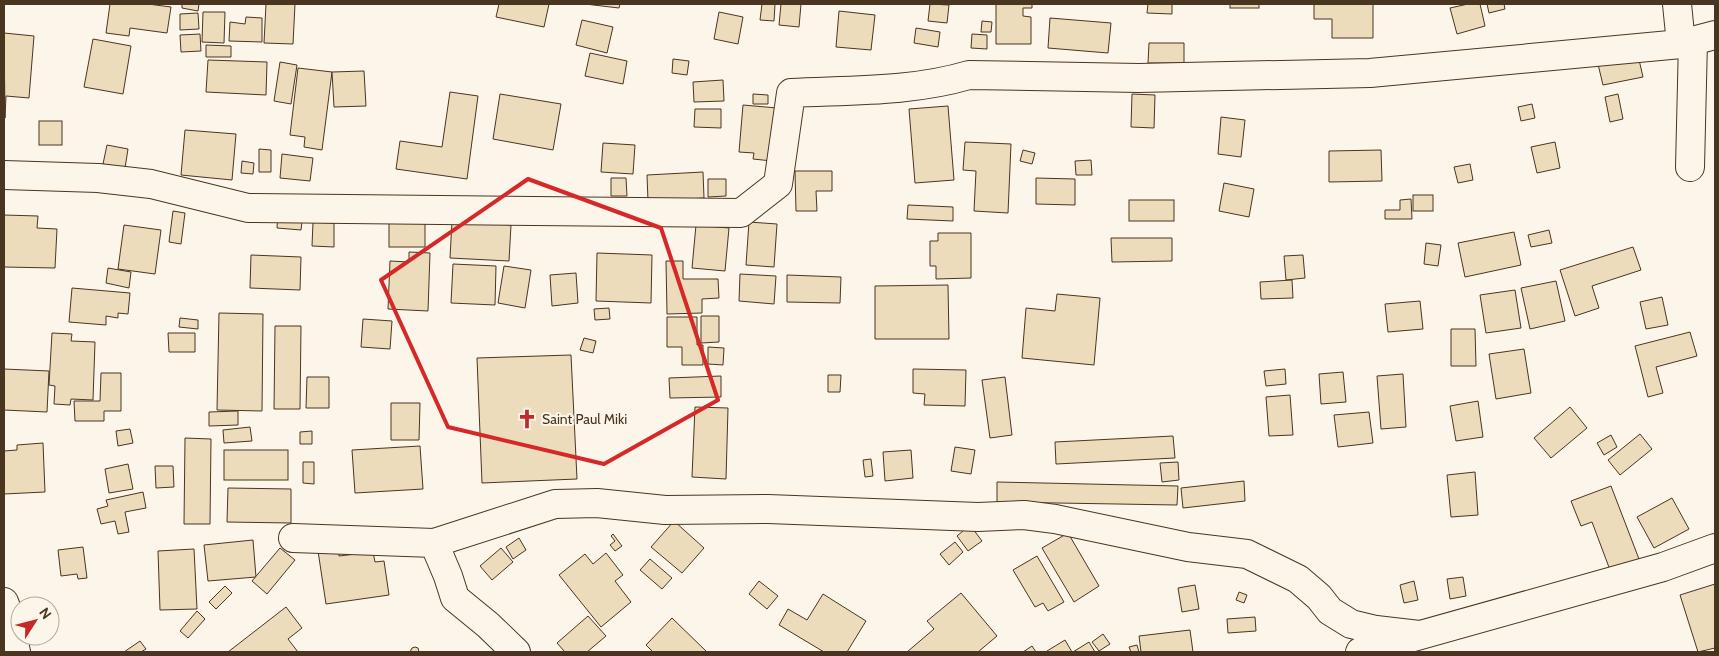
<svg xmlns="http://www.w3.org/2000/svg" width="1719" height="656" viewBox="0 0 1719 656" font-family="Cabin,sans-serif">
	<rect width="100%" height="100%" fill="#fbf6e9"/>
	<g fill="#ecdcbc" stroke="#4a3520">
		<polygon points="110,4 148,4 171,7 167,33 130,28 129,36 106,33"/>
		<polygon points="182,4 199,4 198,11 182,8"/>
		<polygon points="266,4 295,4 293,44 264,43"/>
		<polygon points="499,4 549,4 544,27 496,17"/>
		<polygon points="585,4 620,4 619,8"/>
		<polygon points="762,4 775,4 774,21 760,20"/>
		<polygon points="781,4 801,4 799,27 779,25"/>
		<polygon points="930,4 949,5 947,23 928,21"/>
		<polygon points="996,4 1032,4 1032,8 1023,8 1023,16 1031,17 1031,44 996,44"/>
		<polygon points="1148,4 1172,4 1172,14 1147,13"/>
		<rect x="1230" y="4" width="29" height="4"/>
		<polygon points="1314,4 1373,4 1373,38 1332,38 1332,19 1314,19"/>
		<polygon points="1468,4 1480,4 1485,26 1457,34 1450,8"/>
		<polygon points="1487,4 1504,4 1505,9 1489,13"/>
		<polygon points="839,11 875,15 871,50 836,47"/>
		<polygon points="203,12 225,12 224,43 202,42"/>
		<polygon points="719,12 743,17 738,44 714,39"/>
		<polygon points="198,13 199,29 180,30 180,14"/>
		<polygon points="246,17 262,18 262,42 229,41 230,22 245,24"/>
		<polygon points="1050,18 1111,23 1108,53 1048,48"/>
		<polygon points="582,20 613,27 607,53 576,45"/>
		<polygon points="982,21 992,22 991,32 981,32"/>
		<polygon points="916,28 940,32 938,47 914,43"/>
		<polygon points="4,33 34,36 29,98 6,96 5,118"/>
		<polygon points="200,34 201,51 181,52 180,35"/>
		<polygon points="972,34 987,35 987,49 971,48"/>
		<polygon points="93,39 131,46 123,94 84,87"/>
		<polygon points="1149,43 1184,43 1184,63 1148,63"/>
		<polygon points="206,45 231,46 231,57 206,57"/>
		<polygon points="1637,51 1643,77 1603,85 1597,60"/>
		<polygon points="590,53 627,61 623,84 585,76"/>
		<polygon points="673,59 689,61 687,75 672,73"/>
		<polygon points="208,60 267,62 266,95 206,92"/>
		<polygon points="280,62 297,65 291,104 274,101"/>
		<polygon points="298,68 332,72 322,150 304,147 305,137 290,135"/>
		<polygon points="364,71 366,106 334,107 332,72"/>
		<polygon points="723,80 724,101 694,102 693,82"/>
		<polygon points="450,92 478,96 467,179 396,169 400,141 442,147"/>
		<polygon points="500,94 561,104 553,150 493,139"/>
		<polygon points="753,94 768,95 768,104 753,104"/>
		<polygon points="1132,94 1155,95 1154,128 1131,127"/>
		<polygon points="1618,94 1623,119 1610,122 1605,97"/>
		<polygon points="1532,104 1535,118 1521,121 1518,107"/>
		<polygon points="743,105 777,108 772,161 753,159 754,153 739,152"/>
		<polygon points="948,106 954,180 915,183 909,109"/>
		<polygon points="695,109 721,109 721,128 694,127"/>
		<polygon points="1221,117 1245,120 1241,157 1218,154"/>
		<rect x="39" y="121" width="23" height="24"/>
		<polygon points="185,130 236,134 232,180 181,175"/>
		<polygon points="965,142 1011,144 1008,213 974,211 976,171 963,170"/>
		<polygon points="1555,142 1560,168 1537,173 1531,147"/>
		<polygon points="603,143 635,145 633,174 601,172"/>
		<polygon points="107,145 128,149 125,168 103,164"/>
		<polygon points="259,149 271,150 271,172 259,172"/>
		<polygon points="1023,150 1035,153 1032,164 1020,161"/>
		<polygon points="1381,150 1382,181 1329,182 1329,151"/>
		<polygon points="282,154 313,158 310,181 280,178"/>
		<polygon points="1091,160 1092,175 1076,175 1075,161"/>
		<polygon points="242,161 254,163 253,174 241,173"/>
		<polygon points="1470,164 1473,180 1458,183 1454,167"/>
		<polygon points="795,171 832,171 832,191 816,191 817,211 796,211"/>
		<polygon points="703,172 704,198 648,201 647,175"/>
		<polygon points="611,178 626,178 627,196 611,196"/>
		<polygon points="1036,178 1075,179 1075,205 1036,204"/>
		<polygon points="708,179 726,179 726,196 708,197"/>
		<polygon points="1224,183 1254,189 1249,217 1219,211"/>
		<rect x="1413" y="195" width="20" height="16"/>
		<polygon points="1411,199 1412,219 1385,219 1385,210 1400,210 1400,200"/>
		<rect x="1129" y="200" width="45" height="21"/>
		<polygon points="908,205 953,207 953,221 907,219"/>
		<polygon points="173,211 185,213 181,244 169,242"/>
		<polygon points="278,211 303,213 301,230 277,228"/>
		<polygon points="4,215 38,216 37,228 57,229 55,268 4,267"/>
		<polygon points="452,221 511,225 509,261 450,258"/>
		<polygon points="313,222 334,223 334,247 312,246"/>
		<polygon points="749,222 777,224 774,267 746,265"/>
		<rect x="389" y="223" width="36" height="24"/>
		<polygon points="124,225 161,230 155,274 118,269"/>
		<polygon points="696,225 729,228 725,271 692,268"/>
		<polygon points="1549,230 1552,243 1531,247 1528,235"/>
		<polygon points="1514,232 1521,265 1465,277 1458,243"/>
		<polygon points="938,233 971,233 971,278 936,279 936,266 930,266 930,241 938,241"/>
		<polygon points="1111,238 1172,238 1172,261 1112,262"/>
		<polygon points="1426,243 1441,245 1438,266 1424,264"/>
		<polygon points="1633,247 1641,270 1592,286 1599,308 1575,316 1560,270"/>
		<polygon points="409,252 430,253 428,311 388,309 390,261 409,262"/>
		<polygon points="597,253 652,255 651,303 596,301"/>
		<polygon points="251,255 301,257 300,290 250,288"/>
		<polygon points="1303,255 1305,278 1286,280 1284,256"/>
		<polygon points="666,261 683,261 683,279 718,279 719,298 702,299 702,313 667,314"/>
		<polygon points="453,264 496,266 495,305 451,303"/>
		<polygon points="504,266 531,270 525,308 498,303"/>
		<polygon points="108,268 131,272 129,288 106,283"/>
		<polygon points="576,273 578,303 552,306 550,275"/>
		<polygon points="740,274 776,276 774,304 739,301"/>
		<polygon points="787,275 841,277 840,303 787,302"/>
		<polygon points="1292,280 1293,298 1261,299 1260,282"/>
		<polygon points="1556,281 1565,321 1530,329 1521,288"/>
		<polygon points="948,285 949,339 875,339 875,286"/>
		<polygon points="72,288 130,293 128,314 118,313 118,318 106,316 106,325 69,322"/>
		<polygon points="1515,290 1521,328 1486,333 1480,295"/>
		<polygon points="1057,294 1100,298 1094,365 1022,358 1026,308 1055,311"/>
		<polygon points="1662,297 1668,325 1646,329 1640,302"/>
		<polygon points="1420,301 1423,329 1388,332 1385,304"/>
		<polygon points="609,308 610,319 595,320 594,309"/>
		<polygon points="219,313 263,314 262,411 217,410"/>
		<polygon points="701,316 719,316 719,342 701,343"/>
		<polygon points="667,317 697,317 697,345 703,345 703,365 682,365 682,347 667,347"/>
		<polygon points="180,318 198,320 198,329 179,327"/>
		<polygon points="363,319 392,321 390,349 361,347"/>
		<polygon points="275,326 301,326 300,409 274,409"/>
		<polygon points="1451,329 1475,329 1476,366 1451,366"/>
		<polygon points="1690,332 1697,356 1656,367 1663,393 1648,397 1635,346"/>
		<polygon points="52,333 72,334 71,341 95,342 93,400 71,399 70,405 54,404 55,386 49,385"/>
		<polygon points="168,333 195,333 195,352 169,352"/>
		<polygon points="584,338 596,341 593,353 580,350"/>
		<polygon points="708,347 724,348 723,365 708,364"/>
		<polygon points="1524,349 1531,393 1496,399 1489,354"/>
		<polygon points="571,355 577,479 482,483 477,358"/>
		<polygon points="4,369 49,371 47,412 4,410"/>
		<polygon points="913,369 966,370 965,406 924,405 925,394 913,393"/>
		<polygon points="1285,369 1286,384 1266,386 1264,371"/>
		<polygon points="1343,372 1346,402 1321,404 1319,374"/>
		<polygon points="101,373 121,373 121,411 104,411 104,421 75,421 74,401 100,401"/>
		<polygon points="1403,374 1406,427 1381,429 1377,376"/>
		<polygon points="828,375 841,375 840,392 828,392"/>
		<polygon points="721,376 721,397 670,398 669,378"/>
		<polygon points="307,377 329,377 329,408 306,408"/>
		<polygon points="1005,377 1012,435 990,438 982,380"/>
		<polygon points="1290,395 1293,435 1269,436 1266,397"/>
		<polygon points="1478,401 1483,437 1456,441 1450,406"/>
		<polygon points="391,403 420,403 419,440 391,440"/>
		<polygon points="695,407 728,408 726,479 692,477"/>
		<polygon points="1570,407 1587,428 1551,458 1534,438"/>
		<polygon points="238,411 238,425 209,426 209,412"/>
		<polygon points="1369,412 1373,443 1338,447 1334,415"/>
		<polygon points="250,427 252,441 224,443 223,430"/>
		<polygon points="130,429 133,443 118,446 116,431"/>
		<polygon points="312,431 312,444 300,444 300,432"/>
		<polygon points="1640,434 1652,449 1620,475 1608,460"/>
		<polygon points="1611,435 1617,447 1604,455 1597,443"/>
		<polygon points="1173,436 1175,458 1056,464 1055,442"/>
		<polygon points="185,438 211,439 210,524 184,524"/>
		<polygon points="43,443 45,492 4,494 4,451 17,450 17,445"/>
		<polygon points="420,446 423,489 355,493 352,450"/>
		<polygon points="955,447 975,450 971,474 951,471"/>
		<rect x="224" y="450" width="64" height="30"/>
		<polygon points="911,450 913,478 885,481 883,452"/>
		<polygon points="871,459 873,476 865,477 863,460"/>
		<polygon points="303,462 314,462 314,484 303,483"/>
		<polygon points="1178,462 1179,480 1162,482 1160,463"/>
		<polygon points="128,464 133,489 109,493 105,469"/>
		<polygon points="155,466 173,466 174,487 156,488"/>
		<polygon points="1475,472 1478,515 1451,517 1447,475"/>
		<polygon points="1244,481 1245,501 1183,508 1181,488"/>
		<polygon points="997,482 1178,486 1177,505 997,502"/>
		<polygon points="1611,486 1639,559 1610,570 1592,522 1581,526 1571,501"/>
		<polygon points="228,488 291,489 291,523 227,522"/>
		<polygon points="143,492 146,508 125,512 129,532 118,534 115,521 101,524 97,509 108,506 106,500"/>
		<polygon points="1672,498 1689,529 1654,548 1637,517"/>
		<polygon points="674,521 704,548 682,573 651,547"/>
		<polygon points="970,525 982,541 968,551 957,536"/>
		<polygon points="1068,533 1099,586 1074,602 1042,548"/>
		<polygon points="613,534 622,546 615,551 610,545 615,541 611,536"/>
		<polygon points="519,538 526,550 513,559 506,547"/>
		<polygon points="253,540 256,577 208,581 204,545"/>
		<polygon points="955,542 963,552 949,565 940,554"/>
		<polygon points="83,547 87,578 78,579 77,574 61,576 58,550"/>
		<polygon points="280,548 295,560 267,594 252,581"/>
		<polygon points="338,548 339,556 373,552 375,562 384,561 389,595 326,604 318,551"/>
		<polygon points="501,548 513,562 492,580 480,566"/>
		<polygon points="194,549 197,609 160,610 158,551"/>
		<polygon points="606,553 623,575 615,581 631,602 601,627 559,575 585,554 593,564"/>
		<polygon points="1037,556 1064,602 1048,611 1043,603 1035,607 1013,570"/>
		<polygon points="650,559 672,578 662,589 640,570"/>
		<polygon points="1463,577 1466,596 1450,599 1447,579"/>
		<polygon points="759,581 778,596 767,609 749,594"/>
		<polygon points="1414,581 1418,600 1404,603 1400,585"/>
		<polygon points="1715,584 1715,648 1698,652 1680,595"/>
		<polygon points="1195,585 1199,609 1182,612 1178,588"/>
		<polygon points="225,586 232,593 216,609 209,602"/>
		<polygon points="1239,592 1247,595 1244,603 1236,600"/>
		<polygon points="961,593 997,636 978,652 907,652 934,629 927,621"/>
		<polygon points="823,594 866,621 847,652 824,652 779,625 788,609 807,620"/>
		<polygon points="286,607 302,628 288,639 298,652 228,652"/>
		<polygon points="197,611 205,619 188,638 180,631"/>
		<polygon points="588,616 606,636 587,652 565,652 557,643"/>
		<polygon points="1255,617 1256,631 1228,633 1227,619"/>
		<polygon points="672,618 707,652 653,652 646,645"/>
		<polygon points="1190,630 1193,652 1141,652 1139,636"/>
		<polygon points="1103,634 1110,644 1099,651 1092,642"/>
		<polygon points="1065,640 1072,652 1048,652 1047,651"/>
		<polygon points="140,641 146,649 141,652 124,652"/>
		<polygon points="1089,642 1095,652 1073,652"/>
		<polygon points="1137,645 1139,652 1131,652 1129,647"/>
		<polygon points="1032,646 1036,652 1023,652"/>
		<polygon points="415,647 418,648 419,652 410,652 412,648"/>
	</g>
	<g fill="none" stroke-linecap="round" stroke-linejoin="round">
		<defs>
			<g id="minor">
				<polyline points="1677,4 1681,44"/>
				<polyline points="1690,167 1693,41"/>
				<path d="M 4,175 L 98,178 L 151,184 L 248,208 L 741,213 L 778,184 L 791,93 C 850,90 912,92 969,75 L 1139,78 L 1370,73 L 1681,44 L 1715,35"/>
				<polyline points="293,538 434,543 555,504 597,503 665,510 768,509 978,517 1024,515 1055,519 1188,547 1247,554 1298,579 1319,597 1330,611 1351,624 1376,630 1419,635"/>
				<polyline points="434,543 448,576 455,598 488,625 516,652"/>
				<polyline points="4,602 8,613 16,652"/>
				<polyline points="1360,652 1663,567 1715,548"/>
			</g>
		</defs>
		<use href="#minor" stroke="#4a3520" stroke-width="30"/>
		<use href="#minor" stroke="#fbf6e9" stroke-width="28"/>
	</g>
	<path fill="none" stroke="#d62828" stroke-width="4" stroke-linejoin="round" d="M 528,179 L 661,228 L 718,400 L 604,464 L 448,427 L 381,280 Z"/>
	<defs>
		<symbol id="church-bare" viewBox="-9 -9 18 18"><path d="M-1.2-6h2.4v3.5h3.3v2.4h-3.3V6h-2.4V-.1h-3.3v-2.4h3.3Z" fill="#c62828" stroke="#fbf6e9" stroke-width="2.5" paint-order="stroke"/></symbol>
	</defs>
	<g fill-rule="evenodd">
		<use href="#church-bare" x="513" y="405" width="28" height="28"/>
	</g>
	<g text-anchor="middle" stroke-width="4" stroke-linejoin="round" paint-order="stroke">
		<g font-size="14" fill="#4a3520" stroke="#fbf6e9" text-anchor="start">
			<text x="542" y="424">Saint Paul Miki</text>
		</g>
	</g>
	<rect width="1719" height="656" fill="none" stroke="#4a3520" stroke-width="10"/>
	<g transform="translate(35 621) rotate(54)"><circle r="24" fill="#fbf6e9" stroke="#b4a999"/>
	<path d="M0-4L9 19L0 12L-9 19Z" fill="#c62828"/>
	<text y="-8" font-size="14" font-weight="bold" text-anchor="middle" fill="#4a3520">N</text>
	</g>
</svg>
